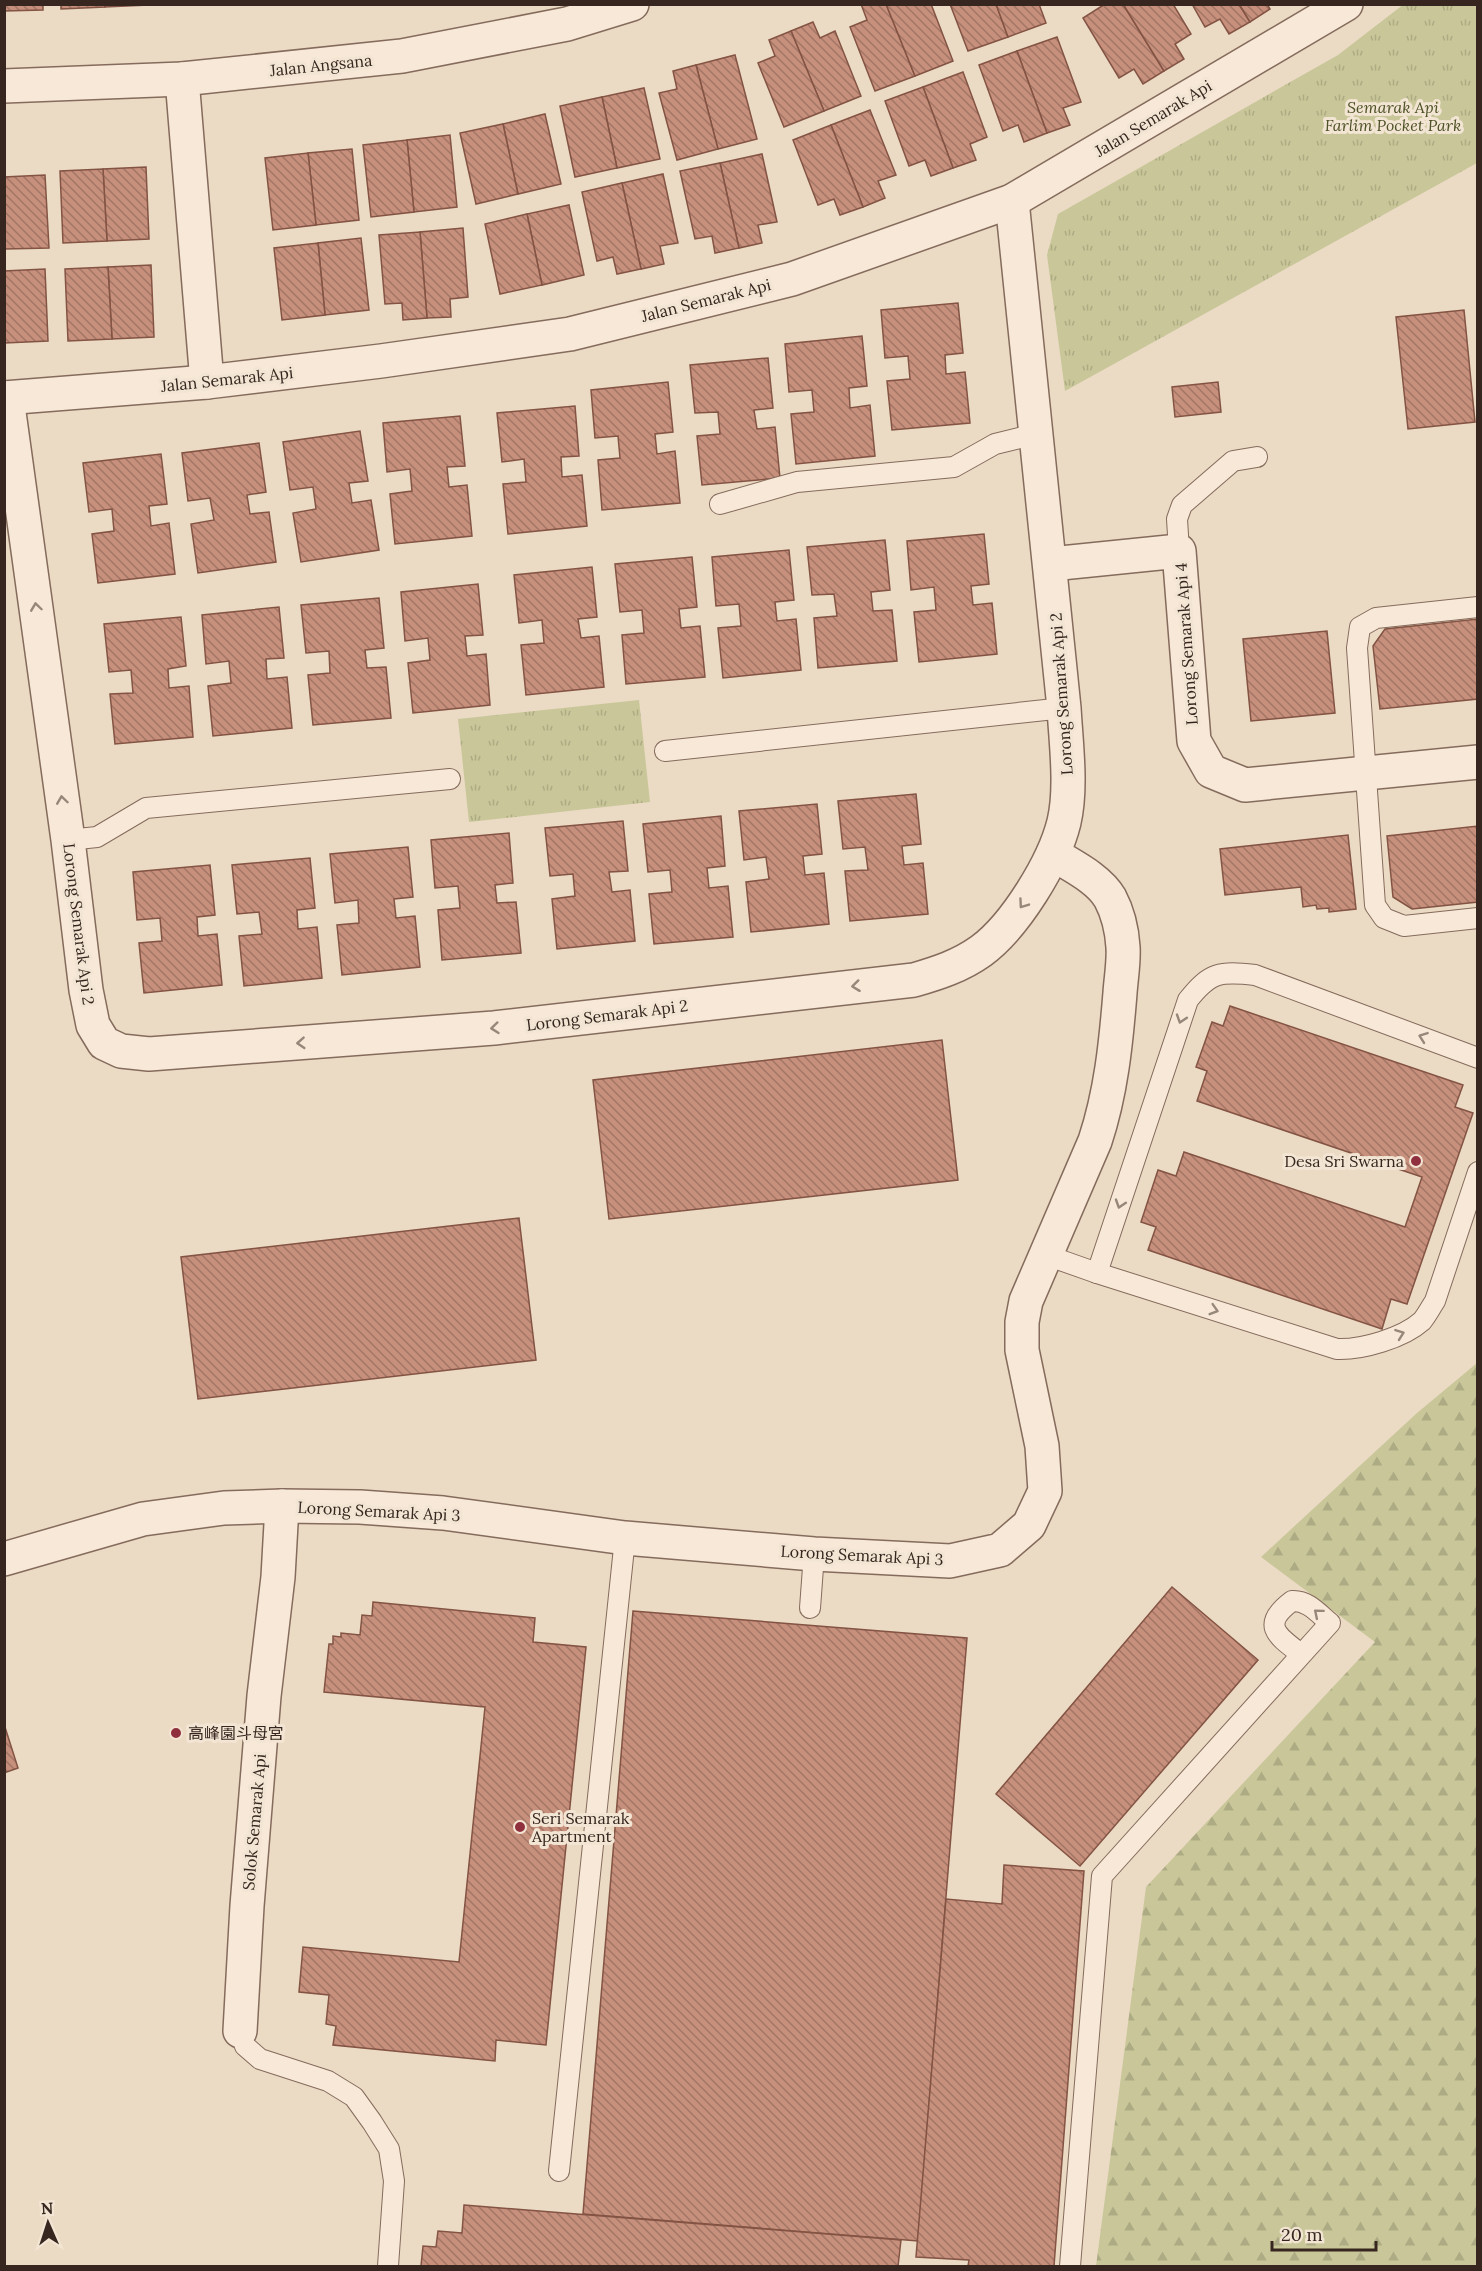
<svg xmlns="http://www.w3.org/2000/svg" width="1482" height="2271" viewBox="0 0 1482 2271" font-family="Lora,'Noto Sans SC',serif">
	<defs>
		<pattern id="forest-firs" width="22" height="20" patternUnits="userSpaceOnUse" patternTransform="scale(1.5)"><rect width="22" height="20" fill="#c9c799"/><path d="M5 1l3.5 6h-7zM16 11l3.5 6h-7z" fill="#adab83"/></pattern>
		<pattern id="park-tufts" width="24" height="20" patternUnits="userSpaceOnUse" patternTransform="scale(1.5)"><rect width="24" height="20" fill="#c9c799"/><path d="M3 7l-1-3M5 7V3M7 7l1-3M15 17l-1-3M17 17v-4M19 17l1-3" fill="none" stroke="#adab83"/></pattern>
		<pattern id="building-back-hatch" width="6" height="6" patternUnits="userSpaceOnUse" patternTransform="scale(1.5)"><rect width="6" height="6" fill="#c7907c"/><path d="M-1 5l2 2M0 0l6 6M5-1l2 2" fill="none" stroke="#a27565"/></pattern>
	</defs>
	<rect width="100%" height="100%" fill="#ebdac4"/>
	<polygon fill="url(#forest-firs)" points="1477,1363 1477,2266 1096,2266 1146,1887 1375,1642 1261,1557 1417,1413"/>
	<g fill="url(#park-tufts)">
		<polygon points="1404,4 1477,5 1477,163 1065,391 1047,255 1058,214 1338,55"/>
		<polygon points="639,700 650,802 469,822 458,719"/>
	</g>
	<g fill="url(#building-back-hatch)" stroke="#835343" stroke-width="1.5">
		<polygon points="4,4 43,4 43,10 4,11"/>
		<polygon points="61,4 105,4 105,7 61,9"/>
		<polygon points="105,4 148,4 148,5 105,7"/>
		<polygon points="861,4 886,4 915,76 875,91 850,27 867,20"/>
		<polygon points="886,4 931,4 953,61 915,76"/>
		<polygon points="950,4 996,4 1008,37 968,51"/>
		<polygon points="996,4 1039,4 1046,23 1008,37"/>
		<polygon points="1105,4 1123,4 1164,71 1143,84 1134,69 1119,78 1083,18"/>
		<polygon points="1123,4 1173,4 1191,34 1175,44 1184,59 1164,71"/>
		<polygon points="1192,4 1239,4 1250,22 1229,34 1220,19 1205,27"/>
		<polygon points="1239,4 1267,4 1270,9 1250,22"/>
		<polygon points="813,22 820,38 835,31 861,96 824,111 791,31"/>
		<polygon points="791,31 824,111 784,127 758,63 775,56 769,40"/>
		<polygon points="1057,37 1081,102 1063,108 1070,125 1047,133 1017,51"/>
		<polygon points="1017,51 1047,133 1024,142 1018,125 1003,131 979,65"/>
		<polygon points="735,55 757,139 718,149 696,65"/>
		<polygon points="696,65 718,149 677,160 659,93 677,89 673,71"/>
		<polygon points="963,72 987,137 970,144 976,160 953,168 923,87"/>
		<polygon points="923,87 953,168 931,176 925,160 909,166 885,101"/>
		<polygon points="644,88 660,159 617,168 602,97"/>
		<polygon points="602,97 617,168 575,177 560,106"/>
		<polygon points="870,110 896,175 878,181 885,198 863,207 831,125"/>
		<polygon points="545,114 561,184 518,194 503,124"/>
		<polygon points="503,124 518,194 476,204 460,133"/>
		<polygon points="831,125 863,207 840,215 834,199 818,205 793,140"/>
		<polygon points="450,135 457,207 414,212 407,140"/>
		<polygon points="407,140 414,212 371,217 363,145"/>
		<polygon points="352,149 359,220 316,225 308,153"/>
		<polygon points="308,153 316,225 273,230 265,158"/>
		<polygon points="762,154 777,222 758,225 762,243 739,248 720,163"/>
		<polygon points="720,163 739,248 715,253 712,236 695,239 680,171"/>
		<polygon points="146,167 149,239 107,241 103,169"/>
		<polygon points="103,169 107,241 63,243 60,171"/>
		<polygon points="663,174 678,243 660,246 664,264 641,269 622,183"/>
		<polygon points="45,175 49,248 5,249 4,177"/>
		<polygon points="622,183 641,269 617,274 613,257 597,261 582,192"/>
		<polygon points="569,205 584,275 542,285 527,214"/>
		<polygon points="527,214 542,285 500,294 485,224"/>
		<polygon points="463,228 468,297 450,299 451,317 427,318 420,232"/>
		<polygon points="420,232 427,318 403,320 402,303 385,304 379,235"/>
		<polygon points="361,238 369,310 325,315 318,243"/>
		<polygon points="318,243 325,315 282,320 274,248"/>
		<polygon points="151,265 154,337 112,339 108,267"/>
		<polygon points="108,267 112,339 68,341 65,269"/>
		<polygon points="45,269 48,341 5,343 4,271"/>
		<polygon points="958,303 963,353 945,355 946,374 965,372 970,423 892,430 887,381 910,379 908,356 885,358 881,310"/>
		<polygon points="1464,310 1475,422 1408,429 1396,317"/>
		<polygon points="862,336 867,386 849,388 850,408 870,405 875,456 796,464 791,414 814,412 812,390 789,392 785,344"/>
		<polygon points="768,358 773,408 754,410 757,429 775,427 780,478 702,485 697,436 720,434 718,412 695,413 690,365"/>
		<polygon points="668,382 673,432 655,434 657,454 675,451 680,503 602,510 598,460 620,458 618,436 595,438 591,390"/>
		<polygon points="1218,382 1221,412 1175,417 1172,387"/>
		<polygon points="575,406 579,456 561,457 562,477 582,475 587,526 508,534 503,484 526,482 524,459 502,462 497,413"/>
		<polygon points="460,416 465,466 447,467 449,487 467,485 472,536 395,544 390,494 412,491 410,469 387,472 383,423"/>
		<polygon points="360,431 368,481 349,483 352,503 371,500 379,550 301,562 293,513 316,509 313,487 290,490 283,442"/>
		<polygon points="259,443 266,492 247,495 250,514 269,512 276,562 198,573 191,524 214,520 210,498 188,501 182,453"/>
		<polygon points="161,454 167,504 149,506 151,526 169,523 175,574 98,583 92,534 114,531 112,509 89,512 83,463"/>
		<polygon points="984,534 989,584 971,586 973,605 992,603 997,654 919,662 914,612 936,610 934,587 911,590 907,541"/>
		<polygon points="885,540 890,590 871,592 873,611 892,610 897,661 818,668 814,618 837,616 834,594 812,595 807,547"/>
		<polygon points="789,550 794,600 775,602 777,621 796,619 801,670 723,678 718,628 741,626 739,604 716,606 712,557"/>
		<polygon points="692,557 697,607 679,609 681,628 700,626 705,677 626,684 622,635 644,633 642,610 620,612 615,564"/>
		<polygon points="592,567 597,617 578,619 581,638 599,636 604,687 526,695 521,645 544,643 542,620 519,623 514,575"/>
		<polygon points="478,584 483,635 465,636 467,656 486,654 490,705 413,713 408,663 430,660 428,638 405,641 401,592"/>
		<polygon points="379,598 384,648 365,650 367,668 386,667 391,718 313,725 308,675 330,673 329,651 306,653 301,605"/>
		<polygon points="279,607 284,658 266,659 267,679 287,677 292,728 213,736 208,686 231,683 229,661 206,664 202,615"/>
		<polygon points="181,617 186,666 168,669 169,688 189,686 193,737 115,744 110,694 133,693 131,670 109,672 104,624"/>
		<polygon points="1478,619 1478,699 1380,709 1373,646 1385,629"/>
		<polygon points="1327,631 1335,713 1251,721 1243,639"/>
		<polygon points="916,794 921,844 902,846 904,865 923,863 928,914 850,921 845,871 868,870 865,847 843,849 838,801"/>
		<polygon points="817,804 822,854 803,856 805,875 824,873 829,924 751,932 746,882 769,879 766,857 744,860 739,811"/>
		<polygon points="721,816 725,866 707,868 709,888 728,886 733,937 654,944 649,894 672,892 670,870 648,872 643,824"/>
		<polygon points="623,821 628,871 609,872 612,892 630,890 635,941 557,949 552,899 575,896 573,874 550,876 545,828"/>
		<polygon points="1478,826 1478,902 1412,909 1393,897 1387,836"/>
		<polygon points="509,833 513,883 495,885 497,903 516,902 521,953 442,960 438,910 460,908 458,886 435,888 431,840"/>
		<polygon points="1348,835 1356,909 1329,912 1329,908 1317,909 1316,905 1303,907 1301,887 1225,895 1220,849"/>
		<polygon points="408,847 413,897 394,899 396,918 415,916 420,967 342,975 337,925 359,923 358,900 335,903 330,854"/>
		<polygon points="310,858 315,908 297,910 298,929 317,927 322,978 244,986 239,936 262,934 259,912 237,914 232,865"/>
		<polygon points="210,865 215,915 197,917 198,936 217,934 222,985 144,993 139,943 162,941 160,918 137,920 133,872"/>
		<polygon points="1230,1006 1463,1085 1455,1107 1473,1113 1407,1304 1391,1299 1382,1329 1148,1250 1156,1227 1141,1222 1158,1170 1176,1176 1184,1152 1405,1227 1422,1177 1197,1101 1207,1071 1196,1067 1212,1022 1223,1026"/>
		<polygon points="942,1040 958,1180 609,1219 593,1080"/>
		<polygon points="519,1218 536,1360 198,1399 181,1257"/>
		<polygon points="1172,1587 1258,1660 1080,1866 996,1794"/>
		<polygon points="373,1602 535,1618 533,1642 586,1647 546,2045 496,2040 495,2061 333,2045 336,2026 326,2024 329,1995 299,1992 303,1947 459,1962 485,1707 324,1692 329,1644 333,1644 333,1636 341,1637 341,1633 360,1635 362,1615 372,1616"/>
		<polygon points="633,1611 967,1638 918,2241 583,2214"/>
		<polygon points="4,1724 18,1768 4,1773"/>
		<polygon points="1004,1865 1084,1871 1054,2266 968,2266 969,2260 916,2257 946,1899 1002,1904"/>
		<polygon points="464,2205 901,2240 898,2266 421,2266 423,2246 436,2247 438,2231 462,2233"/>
	</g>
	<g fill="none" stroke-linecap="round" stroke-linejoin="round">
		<defs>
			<g id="lane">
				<polyline points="720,504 797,482 954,467 995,444 1036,434"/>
				<polyline points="1179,551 1177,519 1182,505 1233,461 1257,457"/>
				<polyline points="1478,607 1376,618 1360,627 1357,648 1375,905 1384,918 1404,926 1478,918"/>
				<polyline points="665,751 1064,708"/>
				<polyline points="68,840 97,837 146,808 450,779"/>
				<path d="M 1478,1058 L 1255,975 C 1220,971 1210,972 1188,1000 L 1097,1273 L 1337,1349 C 1362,1350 1403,1338 1422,1321 C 1427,1315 1431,1307 1435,1301 L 1478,1172"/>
				<polyline points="1046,1255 1097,1273"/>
				<polyline points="810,1608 814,1554"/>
				<polyline points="240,2031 245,2046 260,2059 328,2081 354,2097 372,2122 389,2149 394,2181 388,2266"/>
				<polyline points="559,2171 625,1538"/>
				<path d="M 1070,2266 L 1102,1876 L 1330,1623 C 1319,1614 1308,1600 1292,1601 C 1260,1625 1277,1636 1301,1654"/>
			</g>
			<g id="street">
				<polyline points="182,79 207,382"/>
				<polyline points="4,86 182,79 402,56 567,24 632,4"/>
				<polyline points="4,398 207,382 381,361 570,334 792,279 1012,201 1346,4"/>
				<path d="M 7,398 L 68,840 L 86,990 L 93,1025 L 104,1043 L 121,1051 L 149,1054 L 494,1028 L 914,980 C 938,973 960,966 981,951 C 1015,926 1054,863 1064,822 C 1072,788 1066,743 1064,708 L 1012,201"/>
				<polyline points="1051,564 1179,551 1194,741 1211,771 1245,785 1478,762"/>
				<path d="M 4,1559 L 143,1519 L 224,1508 L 282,1506 L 360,1507 L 443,1513 L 625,1538 L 814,1554 L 950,1561 L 1000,1550 L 1029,1525 L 1045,1491 L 1042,1446 L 1022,1350 L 1022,1322 L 1026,1301 L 1095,1141 C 1111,1093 1116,1043 1120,993 C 1121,978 1124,962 1123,947 C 1122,931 1118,913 1110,898 C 1098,878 1072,866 1053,854"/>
				<polyline points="240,2031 247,1906 264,1696 278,1577 282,1506"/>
			</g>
		</defs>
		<use href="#lane" stroke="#856b5c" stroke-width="22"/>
		<use href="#street" stroke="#856b5c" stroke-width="36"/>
		<use href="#lane" stroke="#f7e8d7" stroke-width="20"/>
		<use href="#street" stroke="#f7e8d7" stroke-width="33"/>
	</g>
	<defs><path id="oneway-chevron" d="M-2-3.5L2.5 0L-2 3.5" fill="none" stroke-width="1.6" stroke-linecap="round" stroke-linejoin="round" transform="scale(1.5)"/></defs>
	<g stroke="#96877b">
		<use href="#oneway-chevron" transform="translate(36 607) rotate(-98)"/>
		<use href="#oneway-chevron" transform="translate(62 800) rotate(-98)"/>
		<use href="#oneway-chevron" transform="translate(1023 904) rotate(125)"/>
		<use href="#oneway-chevron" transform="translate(856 986) rotate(173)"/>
		<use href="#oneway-chevron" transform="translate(1181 1019) rotate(108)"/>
		<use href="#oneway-chevron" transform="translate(495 1028) rotate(174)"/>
		<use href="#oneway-chevron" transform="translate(1423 1037) rotate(-160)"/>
		<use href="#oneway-chevron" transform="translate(301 1043) rotate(176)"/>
		<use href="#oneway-chevron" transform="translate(1120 1204) rotate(108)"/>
		<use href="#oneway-chevron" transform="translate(1214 1310) rotate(17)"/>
		<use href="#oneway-chevron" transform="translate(1400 1334) rotate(-20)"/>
		<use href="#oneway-chevron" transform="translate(1318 1613) rotate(-140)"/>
	</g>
	<g fill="#902f3e" stroke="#f3e5d3" stroke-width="2">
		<circle cx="1416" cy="1161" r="6"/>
		<circle cx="176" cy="1733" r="6"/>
		<circle cx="520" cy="1827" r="6"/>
	</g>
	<g text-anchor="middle" stroke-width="6" stroke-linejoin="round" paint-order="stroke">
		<g font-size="16" fill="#36261f" stroke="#f3e5d3">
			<text transform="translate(321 65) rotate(-6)" y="6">Jalan Angsana</text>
			<text transform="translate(1153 118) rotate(-31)" y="6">Jalan Semarak Api</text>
			<text transform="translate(706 300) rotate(-14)" y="6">Jalan Semarak Api</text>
			<text transform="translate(227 379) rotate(-6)" y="6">Jalan Semarak Api</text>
			<text transform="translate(1186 644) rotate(-94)" y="6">Lorong Semarak Api 4</text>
			<text transform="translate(1061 694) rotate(-94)" y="6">Lorong Semarak Api 2</text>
			<text transform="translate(79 924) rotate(83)" y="6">Lorong Semarak Api 2</text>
			<text transform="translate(607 1015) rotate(-7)" y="6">Lorong Semarak Api 2</text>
			<text transform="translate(379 1511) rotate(3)" y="6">Lorong Semarak Api 3</text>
			<text transform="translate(862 1555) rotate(3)" y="6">Lorong Semarak Api 3</text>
			<text transform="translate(254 1822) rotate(-85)" y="6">Solok Semarak Api</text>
		</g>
		<g font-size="16" font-style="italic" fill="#4c5126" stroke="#f3e5d3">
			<text x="1393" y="113">Semarak Api<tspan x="1393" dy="18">Farlim Pocket Park</tspan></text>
		</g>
		<g font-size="16" fill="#36261f" stroke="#f3e5d3" text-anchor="start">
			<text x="1404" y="1167" text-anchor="end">Desa Sri Swarna</text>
			<text x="188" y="1739">高峰園斗母宮</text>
			<text x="532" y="1824">Seri Semarak<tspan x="532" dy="18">Apartment</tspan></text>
		</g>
	</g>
	<rect width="1482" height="2271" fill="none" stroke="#36261f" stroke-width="12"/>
	<g transform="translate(48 2223) rotate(357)" stroke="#f3e5d3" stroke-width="4.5" paint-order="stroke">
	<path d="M0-4.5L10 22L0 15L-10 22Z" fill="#36261f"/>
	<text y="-9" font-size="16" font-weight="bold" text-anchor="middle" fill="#36261f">N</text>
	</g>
	<path d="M1272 2241v9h104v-9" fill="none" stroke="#36261f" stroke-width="3"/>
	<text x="1281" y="2241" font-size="18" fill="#36261f" stroke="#f3e5d3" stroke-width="4.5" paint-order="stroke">20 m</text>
</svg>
